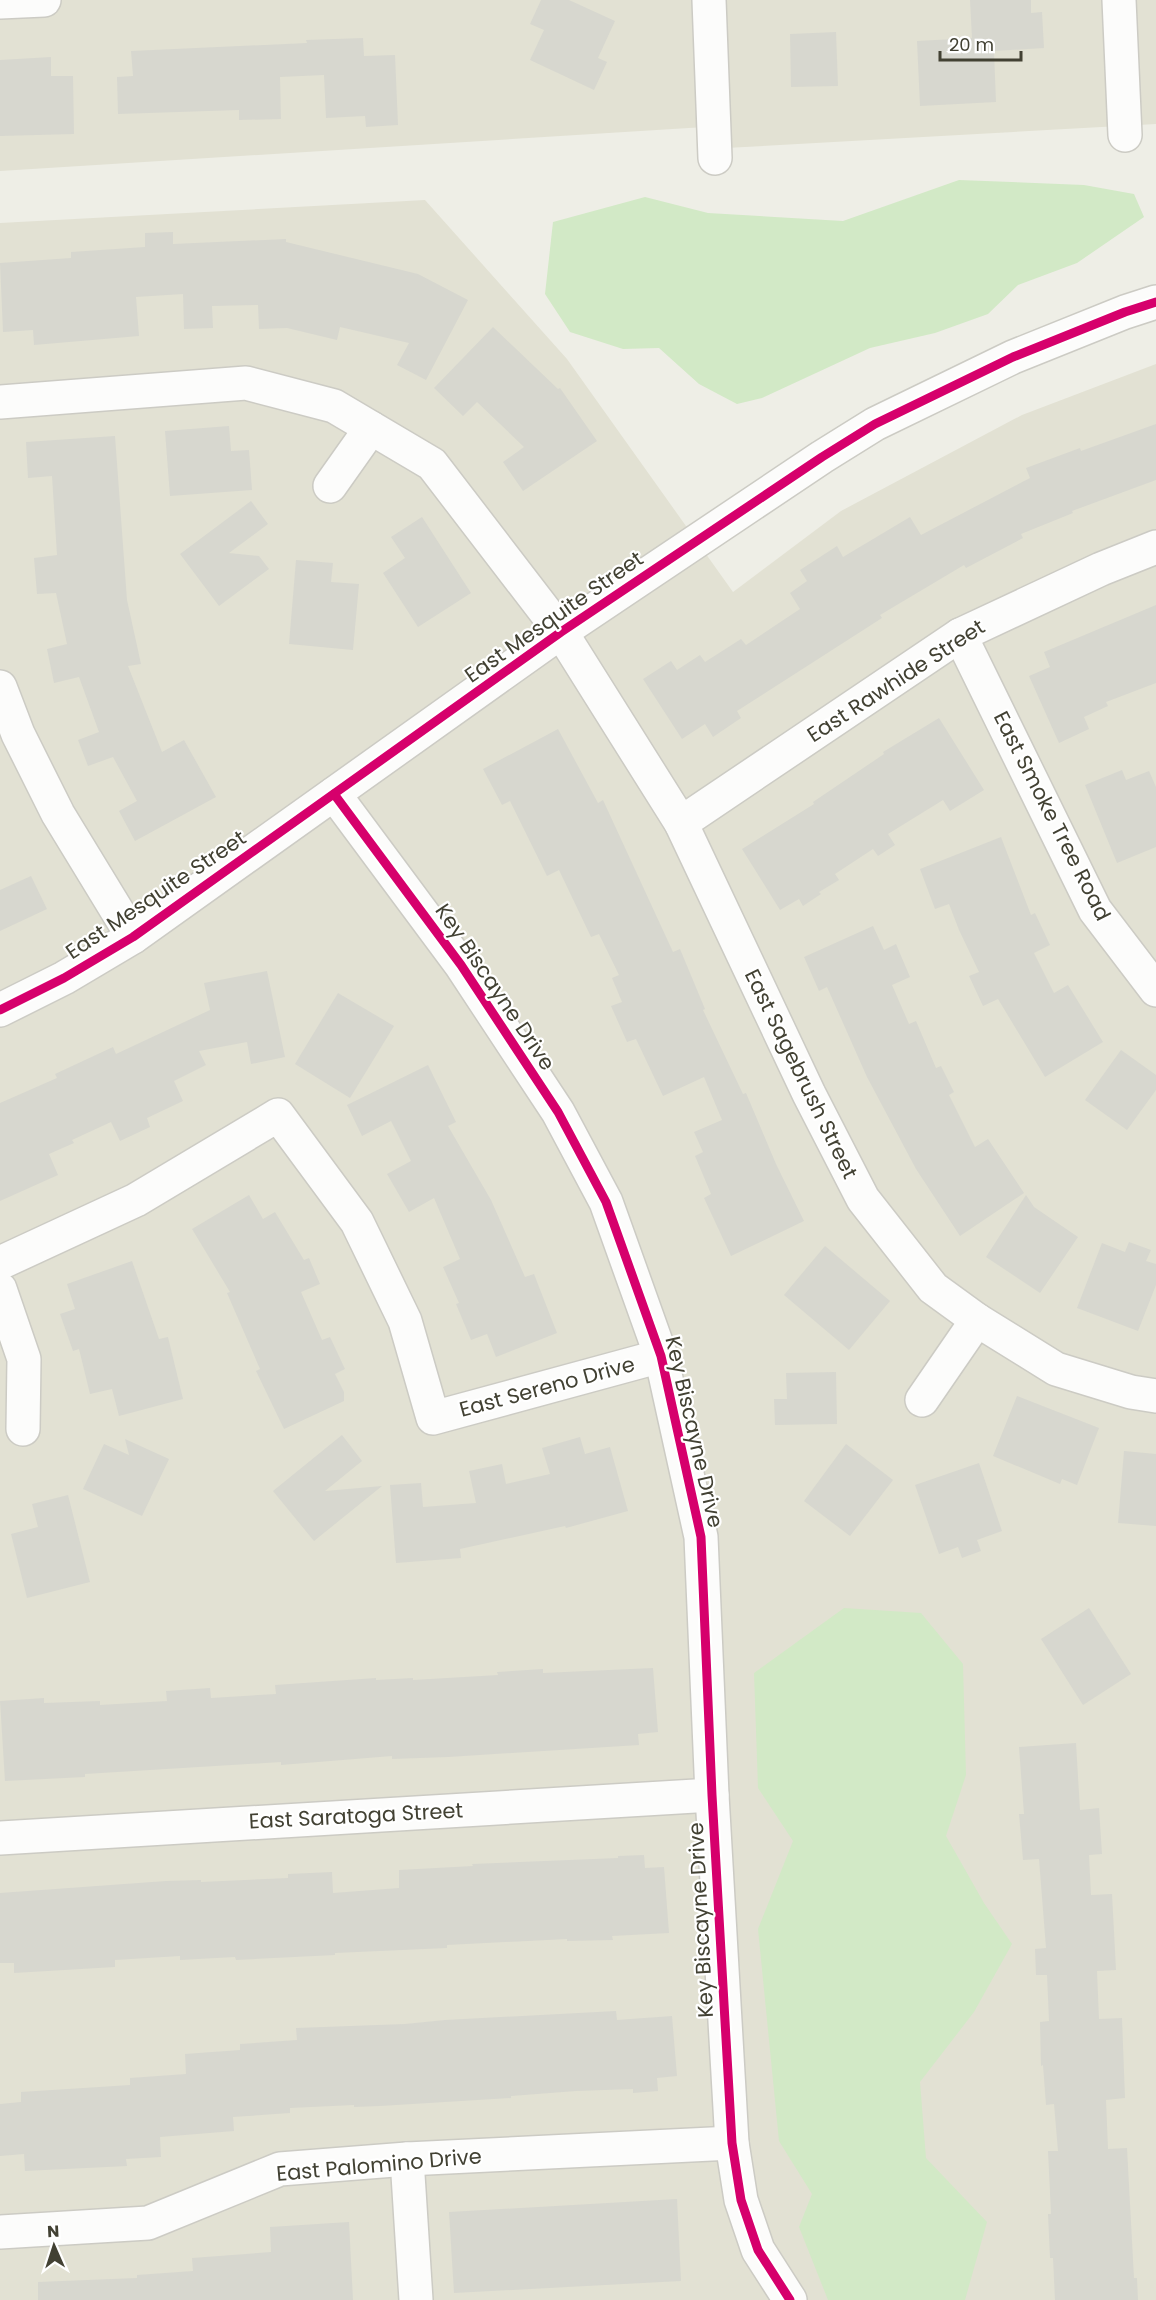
<svg xmlns="http://www.w3.org/2000/svg" width="1156" height="2300" viewBox="0 0 1156 2300" font-family="Poppins,sans-serif">
	<rect width="100%" height="100%" fill="#eeeee6"/>
	<g fill="#e2e1d3">
		<polygon points="0,0 1156,0 1156,124 726,148 705,127 0,171"/>
		<polygon points="425,200 567,359 733,592 841,511 1022,415 1156,364 1156,2300 0,2300 0,223"/>
	</g>
	<g fill="#d2e9c6">
		<polygon points="959,180 1084,185 1134,194 1144,217 1077,263 1018,285 988,314 935,333 870,348 762,398 737,404 699,384 659,348 623,349 570,332 545,294 553,222 645,197 708,213 843,221"/>
		<polygon points="844,1608 921,1613 963,1664 966,1775 946,1836 984,1903 1012,1944 974,2012 920,2082 926,2158 987,2222 965,2300 828,2300 799,2227 812,2194 779,2141 758,1929 793,1841 758,1788 754,1673"/>
	</g>
	<g fill="#d7d7cf">
		<polygon points="541,0 569,0 615,21 598,58 607,62 594,90 530,60 544,30 530,24"/>
		<polygon points="970,0 1031,0 1031,13 1042,12 1044,48 994,51 996,102 920,106 917,41 972,38"/>
		<polygon points="836,32 838,86 791,87 790,34"/>
		<polygon points="363,38 364,56 395,55 398,125 366,127 365,116 326,118 324,75 280,77 281,119 239,120 239,110 118,114 117,77 133,76 131,51 307,43 306,40"/>
		<polygon points="51,57 51,76 73,76 74,134 0,136 0,60"/>
		<polygon points="173,232 173,244 286,239 286,242 418,274 468,300 426,380 397,365 409,343 340,327 337,340 287,328 259,329 258,305 212,306 213,328 184,329 183,294 136,297 139,336 34,345 33,330 3,332 0,263 71,258 71,252 145,247 145,233"/>
		<polygon points="493,327 558,389 560,388 597,441 523,491 503,462 524,447 477,402 463,416 434,388"/>
		<polygon points="1156,424 1156,480 1072,511 1073,513 1021,534 1023,538 966,568 964,565 880,615 882,618 737,711 741,718 713,737 705,724 682,739 643,679 671,661 677,670 700,655 705,662 741,639 746,645 800,609 790,593 807,581 800,570 837,546 843,557 910,517 921,535 1030,478 1026,468 1080,448 1081,451"/>
		<polygon points="229,426 231,451 249,450 252,490 170,496 165,431"/>
		<polygon points="115,436 127,600 141,664 128,666 162,752 184,740 216,797 135,841 119,811 137,801 113,757 88,766 78,740 99,732 79,677 54,683 47,649 67,644 56,593 37,594 34,558 57,555 52,476 28,478 26,442"/>
		<polygon points="251,501 268,524 229,553 259,556 269,569 219,606 180,554"/>
		<polygon points="422,517 471,593 418,627 383,573 405,558 391,537"/>
		<polygon points="296,560 333,563 331,582 359,584 353,650 289,644"/>
		<polygon points="1156,605 1156,683 1106,702 1108,706 1084,717 1089,729 1059,743 1029,676 1050,667 1044,652"/>
		<polygon points="939,718 984,790 950,811 943,800 888,834 895,845 878,856 873,849 835,874 839,880 819,892 821,894 803,906 799,899 780,910 742,849 814,804 813,802 884,754 883,752"/>
		<polygon points="558,729 598,803 603,800 673,952 680,949 705,1009 703,1010 743,1094 746,1093 776,1164 804,1221 731,1256 704,1198 711,1194 695,1156 703,1152 694,1132 722,1120 704,1077 663,1096 636,1039 627,1042 611,1006 622,1002 612,978 619,975 599,934 591,937 559,870 547,876 510,801 502,805 483,769"/>
		<polygon points="1122,770 1126,780 1149,771 1156,787 1156,847 1117,863 1085,785"/>
		<polygon points="1001,837 1031,915 1035,913 1050,945 1034,953 1054,993 1068,985 1103,1042 1045,1077 998,999 983,1006 969,976 979,972 959,930 949,904 935,909 920,869"/>
		<polygon points="31,876 47,909 0,931 0,890"/>
		<polygon points="873,926 884,950 896,944 910,977 892,985 909,1024 916,1021 936,1068 941,1066 954,1092 949,1095 975,1147 988,1139 1024,1193 960,1236 916,1169 867,1077 827,987 819,991 804,957"/>
		<polygon points="267,971 285,1057 251,1064 247,1042 199,1051 206,1065 174,1081 183,1101 147,1118 150,1127 120,1141 111,1122 72,1140 74,1143 49,1154 58,1175 0,1201 0,1103 57,1078 55,1074 113,1047 116,1054 210,1010 204,983"/>
		<polygon points="338,993 394,1026 350,1098 295,1064"/>
		<polygon points="1121,1050 1156,1075 1156,1090 1127,1130 1085,1100"/>
		<polygon points="428,1065 456,1122 448,1126 491,1200 525,1277 534,1274 557,1333 496,1357 487,1334 471,1340 456,1304 459,1303 443,1267 460,1259 434,1198 409,1212 387,1174 411,1161 391,1121 362,1136 347,1105"/>
		<polygon points="249,1195 263,1219 275,1212 304,1260 309,1258 320,1284 301,1292 322,1340 330,1337 345,1369 335,1374 344,1392 344,1401 284,1429 256,1371 260,1369 227,1293 230,1292 192,1229"/>
		<polygon points="1026,1195 1034,1207 1078,1237 1040,1293 986,1257"/>
		<polygon points="1129,1242 1151,1250 1146,1261 1156,1264 1156,1285 1138,1331 1077,1308 1102,1243 1125,1252"/>
		<polygon points="825,1246 890,1301 849,1350 784,1295"/>
		<polygon points="132,1261 159,1339 168,1337 183,1399 119,1416 112,1389 90,1394 79,1349 73,1351 60,1314 75,1309 67,1284"/>
		<polygon points="836,1372 837,1424 775,1425 774,1399 787,1399 786,1373"/>
		<polygon points="1017,1396 1099,1428 1077,1485 1062,1479 1060,1484 993,1456"/>
		<polygon points="342,1435 362,1461 325,1491 382,1486 314,1541 273,1491"/>
		<polygon points="580,1437 585,1454 610,1447 628,1511 566,1528 565,1526 460,1549 461,1558 396,1563 390,1485 421,1483 423,1507 476,1503 469,1471 502,1464 506,1484 550,1474 542,1448"/>
		<polygon points="125,1439 169,1459 142,1516 83,1489 104,1444 129,1455"/>
		<polygon points="846,1444 893,1480 850,1536 804,1501"/>
		<polygon points="1124,1451 1156,1454 1156,1526 1118,1523"/>
		<polygon points="979,1463 1002,1531 977,1540 981,1551 962,1558 958,1547 939,1554 915,1485"/>
		<polygon points="68,1495 90,1582 27,1598 11,1534 38,1527 32,1504"/>
		<polygon points="1089,1608 1131,1674 1083,1705 1041,1639"/>
		<polygon points="653,1668 658,1732 638,1734 639,1745 448,1757 392,1759 392,1756 281,1765 281,1762 85,1774 85,1777 5,1781 0,1701 44,1698 44,1703 100,1701 100,1705 167,1701 166,1691 210,1688 211,1698 276,1694 275,1685 376,1678 376,1680 413,1678 413,1680 498,1675 497,1672 543,1669 543,1673"/>
		<polygon points="1076,1743 1080,1810 1099,1808 1102,1854 1089,1855 1091,1895 1112,1894 1116,1970 1097,1971 1099,2019 1122,2018 1125,2098 1106,2100 1108,2149 1127,2148 1134,2278 1137,2278 1138,2300 1055,2300 1053,2258 1050,2258 1048,2214 1051,2214 1048,2151 1058,2151 1054,2104 1046,2105 1043,2065 1041,2066 1040,2022 1049,2021 1047,1975 1036,1975 1035,1949 1046,1948 1039,1859 1023,1860 1019,1814 1024,1814 1019,1747"/>
		<polygon points="644,1855 645,1868 664,1867 669,1933 612,1936 613,1940 567,1941 567,1939 447,1945 447,1948 335,1953 335,1955 236,1960 235,1957 180,1960 180,1956 115,1960 115,1967 14,1973 14,1963 0,1963 0,1893 166,1881 201,1880 201,1882 288,1878 288,1874 332,1872 333,1893 399,1888 399,1870 473,1866 472,1864 618,1858 618,1856"/>
		<polygon points="616,2011 617,2020 672,2016 677,2076 657,2078 658,2091 633,2093 633,2089 576,2091 511,2096 511,2098 380,2106 354,2107 354,2105 290,2108 290,2113 233,2117 234,2131 160,2137 161,2157 126,2159 127,2166 25,2171 24,2154 0,2156 0,2104 21,2102 21,2092 130,2085 130,2078 186,2074 185,2054 240,2050 240,2044 297,2040 296,2028 405,2024 445,2020"/>
		<polygon points="677,2199 681,2281 454,2293 449,2212"/>
		<polygon points="349,2222 353,2300 38,2300 38,2282 137,2278 137,2275 193,2271 192,2258 271,2252 270,2227"/>
	</g>
	<g fill="none" stroke-linecap="round" stroke-linejoin="round">
		<defs>
			<g id="minor">
				<polyline points="709,0 715,158"/>
				<polyline points="1119,0 1125,135"/>
				<polyline points="0,2 44,0"/>
				<polyline points="0,402 246,383 334,406 432,464 561,632 681,823 809,1094 863,1199 933,1288 977,1320 1056,1369 1131,1392 1156,1396"/>
				<polyline points="330,486 371,428"/>
				<polyline points="960,635 1095,910 1156,990"/>
				<polyline points="0,687 18,734 58,814 133,937"/>
				<polyline points="334,794 461,965 558,1112 606,1202 661,1356 701,1537 712,1795 732,2143 741,2200 758,2250 790,2300"/>
				<polyline points="681,823 960,635 1101,569 1156,547"/>
				<polyline points="0,1010 64,978 133,937 561,632 822,457 875,424 1013,357 1125,312 1156,302"/>
				<polyline points="0,1263 136,1200 278,1115 357,1222 405,1321 433,1418 661,1356"/>
				<polyline points="0,1289 24,1359 23,1429"/>
				<polyline points="922,1400 977,1320"/>
				<polyline points="0,1838 712,1795"/>
				<polyline points="407,2159 416,2300"/>
				<polyline points="0,2232 148,2223 280,2169 407,2159 732,2143"/>
			</g>
		</defs>
		<use href="#minor" stroke="#cccbc4" stroke-width="36"/>
		<use href="#minor" stroke="#fcfcfb" stroke-width="33"/>
		<defs>
			<g id="cycleway">
				<polyline points="334,794 461,965 558,1112 606,1202 661,1356 701,1537 712,1795 732,2143 741,2200 758,2250 790,2300"/>
				<polyline points="0,1010 64,978 133,937 561,632 822,457 875,424 1013,357 1125,312 1156,302"/>
			</g>
		</defs>
		<use href="#cycleway" stroke="#fff" stroke-width="13"/>
		<use href="#cycleway" stroke="#d6006c" stroke-width="9"/>
	</g>
	<g text-anchor="middle" stroke-width="4.5" stroke-linejoin="round" paint-order="stroke">
		<g font-size="21" fill="#424133" stroke="#fff">
			<text transform="translate(554 617) rotate(-35)" y="7">East Mesquite Street</text>
			<text transform="translate(896 681) rotate(-33)" y="7">East Rawhide Street</text>
			<text transform="translate(1052 816) rotate(63)" y="7">East Smoke Tree Road</text>
			<text transform="translate(156 895) rotate(-34)" y="7">East Mesquite Street</text>
			<text transform="translate(495 987) rotate(56)" y="7">Key Biscayne Drive</text>
			<text transform="translate(801 1074) rotate(64)" y="7">East Sagebrush Street</text>
			<text transform="translate(547 1387) rotate(-15)" y="7">East Sereno Drive</text>
			<text transform="translate(694 1432) rotate(77)" y="7">Key Biscayne Drive</text>
			<text transform="translate(356 1816) rotate(-3)" y="7">East Saratoga Street</text>
			<text transform="translate(701 1920) rotate(-93)" y="7">Key Biscayne Drive</text>
			<text transform="translate(379 2165) rotate(-5)" y="7">East Palomino Drive</text>
		</g>
	</g>
	<g transform="translate(54 2246) rotate(357)" stroke="#ffffff" stroke-width="4.5" paint-order="stroke">
	<path d="M0-4.5L10 22L0 15L-10 22Z" fill="#424133"/>
	<text y="-9" font-size="16" font-weight="bold" text-anchor="middle" fill="#424133">N</text>
	</g>
	<path d="M940 51v9h81v-9" fill="none" stroke="#424133" stroke-width="3"/>
	<text x="949" y="51" font-size="18" fill="#424133" stroke="#ffffff" stroke-width="4.5" paint-order="stroke">20 m</text>
</svg>
